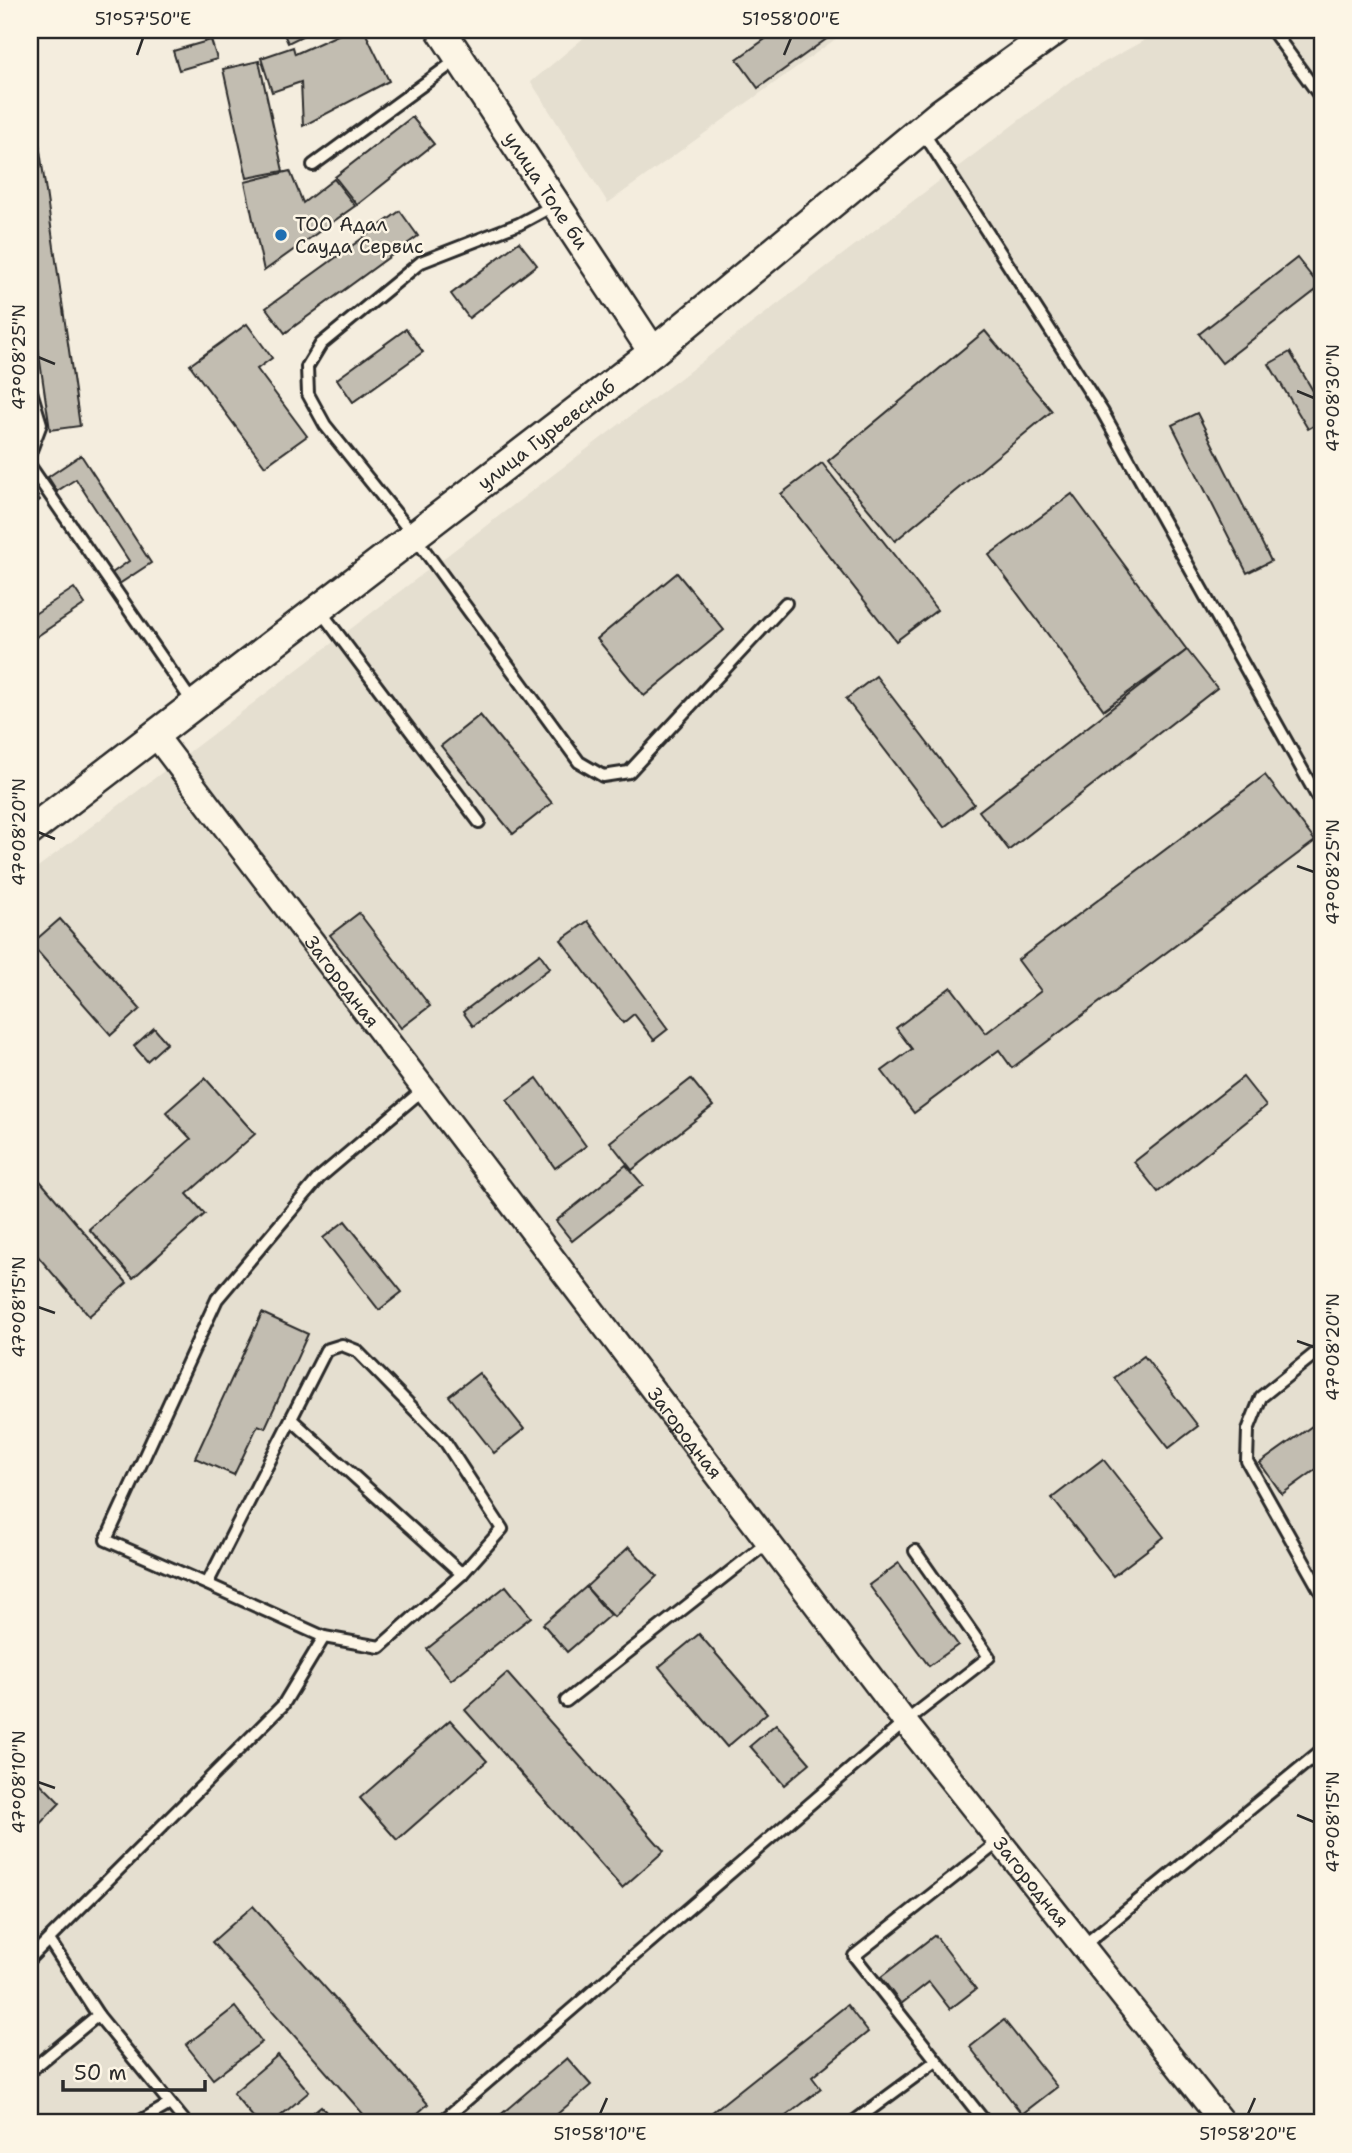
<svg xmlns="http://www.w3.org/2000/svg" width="1352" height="2153" viewBox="0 0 1352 2153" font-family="'Shantell Sans',sans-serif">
	<rect width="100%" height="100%" fill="#f4edde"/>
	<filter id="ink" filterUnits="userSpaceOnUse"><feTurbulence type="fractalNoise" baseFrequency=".0143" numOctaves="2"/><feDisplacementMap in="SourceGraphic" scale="14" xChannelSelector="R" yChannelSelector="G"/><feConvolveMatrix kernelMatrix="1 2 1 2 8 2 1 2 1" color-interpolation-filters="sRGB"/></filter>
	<g filter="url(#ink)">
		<g fill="#e5dfd0">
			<polygon points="593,30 848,30 608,203 531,82"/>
			<polygon points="1163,30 1322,30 1322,2123 30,2123 30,873 1072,80"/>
		</g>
		<g fill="#c2bdb1" stroke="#2b2b2b" stroke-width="2">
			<polygon points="282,30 314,30 288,43"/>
			<polygon points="349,30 364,30 389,81 303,126 301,82 272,92 261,58 293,47 295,54"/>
			<polygon points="778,30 839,30 758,88 737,59"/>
			<polygon points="211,40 217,59 179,70 173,51"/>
			<polygon points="259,61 283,171 247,178 223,69"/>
			<polygon points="35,116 80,426 50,430 30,293 30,117"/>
			<polygon points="412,117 434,144 357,205 335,177"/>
			<polygon points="290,171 303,203 334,179 355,206 264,271 245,182"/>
			<polygon points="400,211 418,236 285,333 266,308"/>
			<polygon points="519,242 537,265 469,318 451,294"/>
			<polygon points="1297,258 1320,287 1222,363 1199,334"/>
			<polygon points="247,324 272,358 257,369 307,436 265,466 190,365"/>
			<polygon points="406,329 423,352 353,402 337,379"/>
			<polygon points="985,331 1052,411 895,541 828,461"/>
			<polygon points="1290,352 1322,406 1322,421 1308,429 1269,364"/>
			<polygon points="1197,413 1271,561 1247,573 1172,425"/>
			<polygon points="81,455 151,563 119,584 112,573 129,561 76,479 57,491 48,477"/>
			<polygon points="822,463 937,610 896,641 781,494"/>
			<polygon points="30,484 40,500 30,507"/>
			<polygon points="1072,494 1187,650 1104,710 989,555"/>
			<polygon points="677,573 724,630 644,696 597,639"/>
			<polygon points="74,588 85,604 30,641 30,617"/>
			<polygon points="1187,650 1217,688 1009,850 979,811"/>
			<polygon points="876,676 974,804 944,827 846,699"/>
			<polygon points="480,715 552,803 513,834 441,746"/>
			<polygon points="1265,775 1315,841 1012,1068 999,1050 914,1113 882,1071 912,1049 896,1028 951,987 986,1033 1041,991 1018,960"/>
			<polygon points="359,913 430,1006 401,1028 330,935"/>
			<polygon points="60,919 140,1009 111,1035 31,944"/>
			<polygon points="588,921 668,1029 654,1040 634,1014 623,1023 561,940"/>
			<polygon points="540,954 550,968 473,1026 463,1012"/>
			<polygon points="154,1028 167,1043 147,1061 134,1046"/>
			<polygon points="1243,1077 1266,1106 1158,1192 1134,1162"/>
			<polygon points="205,1078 255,1134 187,1194 205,1214 133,1278 89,1229 191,1139 166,1112"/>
			<polygon points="537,1078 586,1146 555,1168 507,1100"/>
			<polygon points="691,1079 713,1106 632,1170 610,1142"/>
			<polygon points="626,1165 643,1185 572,1241 556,1221"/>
			<polygon points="30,1169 127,1283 89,1316 30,1247"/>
			<polygon points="345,1221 402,1292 379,1310 323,1238"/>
			<polygon points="262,1313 308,1334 265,1428 258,1425 234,1475 195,1458"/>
			<polygon points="1144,1356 1198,1426 1169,1448 1114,1378"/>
			<polygon points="479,1373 524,1429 494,1453 449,1396"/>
			<polygon points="1322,1419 1322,1465 1282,1494 1260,1463"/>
			<polygon points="1103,1459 1164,1537 1113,1576 1052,1498"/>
			<polygon points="629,1547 657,1576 614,1617 586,1587"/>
			<polygon points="899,1563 958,1645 929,1666 869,1585"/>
			<polygon points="506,1586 531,1617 451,1680 427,1649"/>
			<polygon points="586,1587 610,1615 567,1652 543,1624"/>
			<polygon points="699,1634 767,1713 727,1747 659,1667"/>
			<polygon points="507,1673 664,1851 622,1888 465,1710"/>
			<polygon points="450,1720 487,1761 397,1840 360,1798"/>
			<polygon points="776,1724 810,1763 784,1785 750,1746"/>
			<polygon points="30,1773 60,1803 30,1834"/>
			<polygon points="253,1906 428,2104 407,2123 371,2123 212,1942"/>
			<polygon points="935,1935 976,1989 950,2009 929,1982 901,2004 881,1977"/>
			<polygon points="847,2005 868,2032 812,2077 821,2089 777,2123 702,2123 701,2121"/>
			<polygon points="235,2007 262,2042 213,2079 186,2045"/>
			<polygon points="1004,2020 1057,2087 1022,2114 970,2047"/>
			<polygon points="278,2055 309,2092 272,2123 258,2123 233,2093"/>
			<polygon points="567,2058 591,2085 547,2123 491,2123"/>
			<polygon points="321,2106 335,2123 300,2123"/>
		</g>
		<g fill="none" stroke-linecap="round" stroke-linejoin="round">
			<defs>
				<g id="service">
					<polyline points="1272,30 1322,99"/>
					<polyline points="923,132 1102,411 1322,805"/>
					<polyline points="313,165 458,59"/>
					<polyline points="556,204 519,224 421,262 321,344 307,367 308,394 325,425 414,536 579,762 603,776 629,772 786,603"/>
					<polyline points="30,388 41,424 30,453"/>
					<polyline points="30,466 193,703"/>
					<polyline points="319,609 479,822"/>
					<polyline points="1322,1348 1261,1397 1248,1430 1247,1461 1322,1594"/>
					<polyline points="292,1420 462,1574"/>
					<polyline points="207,1584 324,1637 380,1647 462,1574 502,1529 444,1440 357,1351 342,1345 326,1350 207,1584 106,1540 217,1299 319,1178 425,1088"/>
					<polyline points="566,1701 768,1542"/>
					<polyline points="1084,1945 1322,1750"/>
					<polyline points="30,1958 283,1705 324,1637"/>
					<polyline points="98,2015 186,2123"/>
					<polyline points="30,2071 98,2015 49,1940"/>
					<polyline points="137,2123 170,2104"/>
					<polyline points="440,2123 905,1722 989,1657 915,1551"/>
					<polyline points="852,2123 936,2061"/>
					<polyline points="986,2123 854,1956 1001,1840"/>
				</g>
				<g id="minor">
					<path id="s1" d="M 156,736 L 905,1722 L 1223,2123"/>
				</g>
				<g id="tertiary">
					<path id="s2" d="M 441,30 L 653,352"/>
					<path id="s3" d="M 30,831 L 653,352 L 941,113 L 1056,30"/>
				</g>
			</defs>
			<use href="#service" stroke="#2b2b2b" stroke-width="16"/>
			<use href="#minor" stroke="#2b2b2b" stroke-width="28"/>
			<use href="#tertiary" stroke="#2b2b2b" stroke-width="33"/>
			<polyline stroke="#2b2b2b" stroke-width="3.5" stroke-dasharray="7 5" stroke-linecap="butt" points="1316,30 1322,32"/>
			<use href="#service" stroke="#fcf5e5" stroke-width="10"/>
			<use href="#minor" stroke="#fcf5e5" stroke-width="23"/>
			<use href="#tertiary" stroke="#fcf5e5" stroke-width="28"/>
		</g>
	</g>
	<path fill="none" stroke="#2b2b2b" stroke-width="2.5" d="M 137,55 L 143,38M 784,55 L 791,38M 38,357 L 55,364M 1297,391 L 1314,398M 38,832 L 55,839M 1297,866 L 1314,872M 38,1307 L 55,1313M 1297,1341 L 1314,1347M 38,1782 L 55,1788M 1297,1815 L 1314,1822M 600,2114 L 607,2098M 1248,2114 L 1255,2098"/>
	<circle fill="#1f6fb2" stroke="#fcf5e5" stroke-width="2.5" cx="281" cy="235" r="7"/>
	<g text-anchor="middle" stroke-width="5" stroke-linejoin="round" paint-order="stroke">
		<g font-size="19" fill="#2b2b2b" stroke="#fcf5e5">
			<text dy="7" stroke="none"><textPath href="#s2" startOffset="192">улица Толе би</textPath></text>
			<text dy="7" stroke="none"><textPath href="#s3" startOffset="651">улица Гурьевснаб</textPath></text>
			<text dy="7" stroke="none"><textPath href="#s1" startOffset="308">Загородная</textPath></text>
			<text dy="7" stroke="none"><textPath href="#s1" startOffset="875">Загородная</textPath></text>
			<text dy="7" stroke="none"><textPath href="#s1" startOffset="1442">Загородная</textPath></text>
		</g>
		<g font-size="19" fill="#2b2b2b" stroke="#fcf5e5" text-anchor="start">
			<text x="295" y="231">ТОО Адал<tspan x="295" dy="22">Сауда Сервис</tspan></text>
		</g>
	</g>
	<rect width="1352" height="2153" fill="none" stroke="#fcf5e5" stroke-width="77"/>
	<path d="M63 2080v10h142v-10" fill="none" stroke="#2b2b2b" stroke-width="3.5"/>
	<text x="74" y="2080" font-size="21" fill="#2b2b2b" stroke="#fcf5e5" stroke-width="5" paint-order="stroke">50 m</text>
	<rect x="38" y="38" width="1276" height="2076" fill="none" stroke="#2b2b2b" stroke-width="2.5"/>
	<g font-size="18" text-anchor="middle" fill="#2b2b2b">
		<text x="143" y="25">51°57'50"E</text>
		<text x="791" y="25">51°58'00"E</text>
		<text transform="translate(19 357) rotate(-90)" y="6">47°08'25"N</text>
		<text transform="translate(1333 398) rotate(-90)" y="6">47°08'30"N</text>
		<text transform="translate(19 832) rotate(-90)" y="6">47°08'20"N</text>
		<text transform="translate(1333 872) rotate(-90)" y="6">47°08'25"N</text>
		<text transform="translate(19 1307) rotate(-90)" y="6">47°08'15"N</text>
		<text transform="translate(1333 1347) rotate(-90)" y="6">47°08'20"N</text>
		<text transform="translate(19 1782) rotate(-90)" y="6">47°08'10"N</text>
		<text transform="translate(1333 1822) rotate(-90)" y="6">47°08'15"N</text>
		<text x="600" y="2140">51°58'10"E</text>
		<text x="1248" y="2140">51°58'20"E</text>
	</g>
</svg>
